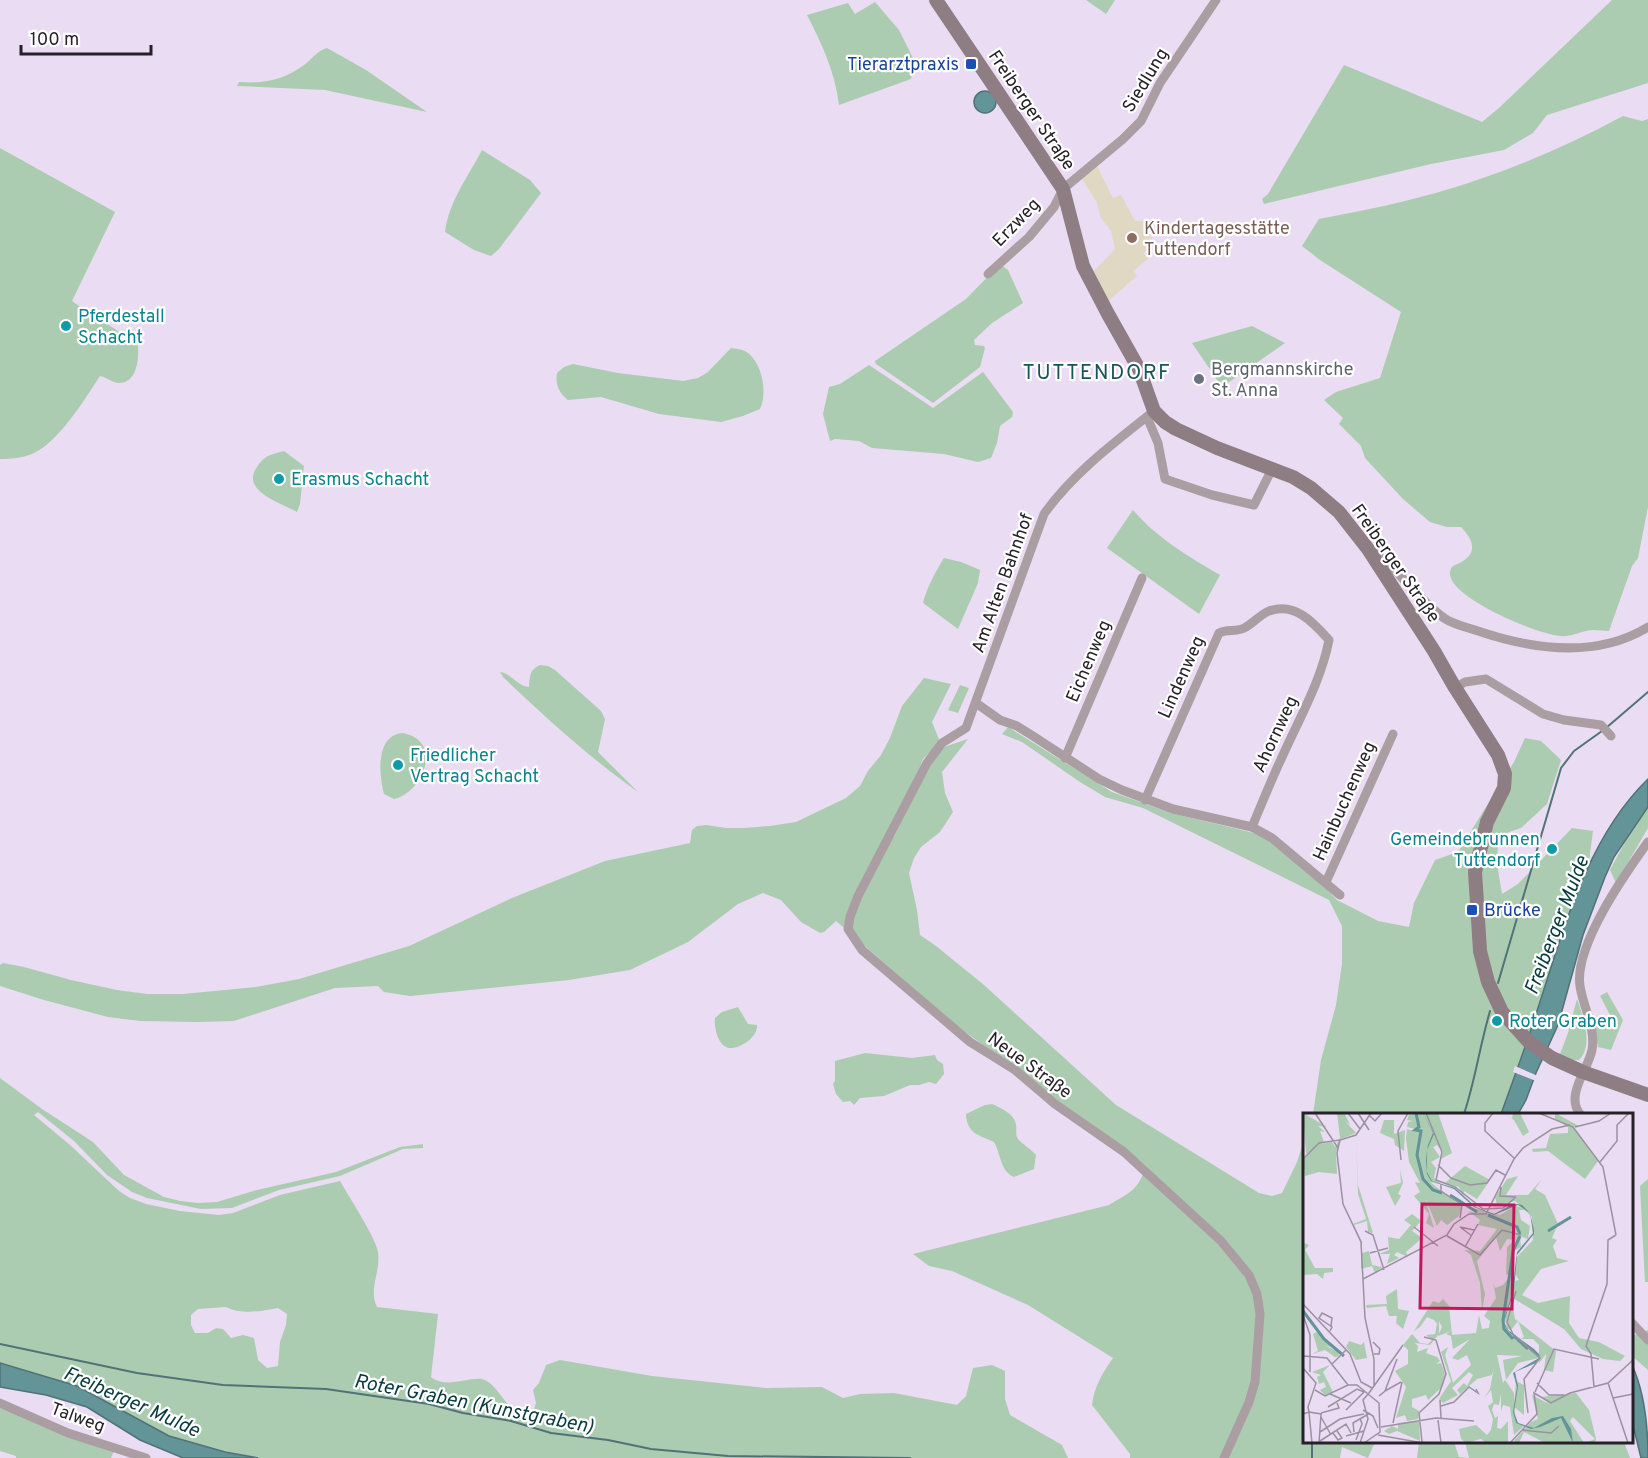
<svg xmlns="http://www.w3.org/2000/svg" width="1648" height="1458" viewBox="0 0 1648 1458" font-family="Overpass,sans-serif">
	<rect width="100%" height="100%" fill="#eadcf2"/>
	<polygon fill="#e1d8c3" points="1097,166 1113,198 1121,195 1135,221 1147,221 1147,232 1156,244 1143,253 1148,259 1133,271 1137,276 1108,301 1094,271 1115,249 1111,231 1101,218 1097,203 1081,177"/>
	<g fill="#abccb0" fill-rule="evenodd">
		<polygon points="1086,0 1115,0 1106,14"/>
		<polygon points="1612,0 1648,0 1648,83 1547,115 1533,133 1504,150 1431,164 1264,204 1262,199 1268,194 1344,65 1482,122 1500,107"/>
		<path d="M 875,2 L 899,30 L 915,62 L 911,79 L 839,105 C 835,72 822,44 807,15 L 848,3 L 855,14 Z"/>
		<path d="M 327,48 L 366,70 L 427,112 L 325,90 L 237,86 L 239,82 C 263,84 284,80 304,65 C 312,59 317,51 327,48 Z"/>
		<path d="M 1623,116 L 1642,121 L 1648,119 L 1648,507 L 1638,558 L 1632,566 L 1609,631 C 1602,631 1593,629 1586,631 C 1577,633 1570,637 1560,636 C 1539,635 1446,597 1450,572 C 1451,564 1458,565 1463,561 C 1479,551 1471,537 1461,527 L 1447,527 L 1430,522 L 1403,499 L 1365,458 L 1361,446 L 1339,424 L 1343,418 L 1324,400 L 1336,392 L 1380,378 L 1401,312 L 1320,260 L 1302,246 L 1319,219 C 1348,213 1377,208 1405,201 C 1481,183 1554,153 1623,116 Z"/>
		<path d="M 0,148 L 115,212 L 72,301 C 93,317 117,328 138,346 C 139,359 137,383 119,383 C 113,383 106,377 100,376 C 85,399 58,443 32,454 C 22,458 11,459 0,459 Z"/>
		<path d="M 482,150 L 530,180 L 541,193 L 499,249 L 491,256 L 474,250 L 445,232 C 449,201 468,177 482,150 Z"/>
		<polygon points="1000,264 1008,270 1023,303 992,323 974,340 975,345 984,346 985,348 980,367 933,403 876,364 875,361 966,299"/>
		<polygon points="1252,326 1285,343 1222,387 1192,343"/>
		<path d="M 731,348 C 736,349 741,349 745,351 C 762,361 768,392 760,409 L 743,416 L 721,422 L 659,414 L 601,397 L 568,400 C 559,393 555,384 557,373 L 564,367 L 573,364 L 618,373 L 683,381 L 698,378 L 708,372 Z"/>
		<polygon points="869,365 933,408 983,372 1013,412 1012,417 1000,426 997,443 991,458 978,462 944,454 872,448 859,441 848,440 835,439 830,441 823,414 829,387 840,384"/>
		<path d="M 284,451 L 304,466 L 300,504 L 297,512 C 281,503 240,491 257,467 C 265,455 270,455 284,451 Z"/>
		<path d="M 1133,510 C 1158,539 1188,556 1220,575 L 1199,614 L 1107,548 Z"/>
		<path d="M 944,558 L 961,562 L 980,570 L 978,583 L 958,629 L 923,603 C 927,587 935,573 944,558 Z"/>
		<path d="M 540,665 L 548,666 L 555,670 L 601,711 L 605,719 L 598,752 L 638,792 C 590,758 546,718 503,677 L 500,672 C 511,673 517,686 529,687 C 530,677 529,670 540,665 Z"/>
		<path d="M 924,678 L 951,684 L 932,722 L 940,742 L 923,759 L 893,839 L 919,785 L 941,748 L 968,739 L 942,772 L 945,793 L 953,812 L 940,832 L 921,847 L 914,858 L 909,873 L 917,910 L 920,935 L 936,946 L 984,985 L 1116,1105 L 1259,1193 L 1272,1196 L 1282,1193 L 1297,1162 L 1304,1140 L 1304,1442 L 1375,1442 L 1368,1458 L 1342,1447 L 1340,1458 L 1130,1458 L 1130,1454 L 1092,1405 C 1094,1387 1103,1372 1113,1358 L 1028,1305 L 952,1271 L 929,1266 L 913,1254 L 1109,1205 C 1130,1192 1138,1191 1146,1166 L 956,1025 L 836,921 L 824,932 L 820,933 L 801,922 L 781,900 L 763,893 L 738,904 L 688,942 L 630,970 L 569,980 L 410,996 L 384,992 L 378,986 L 335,988 L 234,1021 L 198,1022 L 140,1021 L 108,1017 L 44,1000 L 0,986 L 0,965 L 3,963 L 24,967 L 71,980 L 117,990 L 147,994 L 183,994 L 256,987 L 299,979 L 409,946 L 512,898 L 605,861 L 690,843 L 692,830 L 697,826 L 706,825 L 726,828 L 744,828 L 770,826 L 796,822 L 846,798 L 860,786 L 868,771 L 881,755 L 890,738 L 902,706 Z"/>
		<polygon points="960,685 969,688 958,713 948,710"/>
		<polygon points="1008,727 1112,792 1171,813 1254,833 1268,840 1318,880 1337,900 1378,921 1409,927 1414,903 1435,860 1458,852 1514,762 1525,738 1541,741 1561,760 1547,804 1521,828 1506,833 1498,842 1497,864 1502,894 1518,884 1572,828 1593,831 1588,869 1560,936 1537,1011 1501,1114 1313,1114 1321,1060 1336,1005 1342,964 1342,926 1329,900 1143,808 1105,797 1080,782 1022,742 1002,734"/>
		<path d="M 402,733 C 444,740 424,792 394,799 L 384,794 C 379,775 375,736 402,733 Z"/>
		<polygon points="1648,807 1648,828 1616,883 1610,870 1630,833"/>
		<polygon points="1607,992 1623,1020 1611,1050 1598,1047 1593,1020 1610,1015 1600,996"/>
		<path d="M 1577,999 C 1583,1017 1594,1045 1579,1060 L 1571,1060 L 1560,1054 L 1568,1033 Z"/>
		<path d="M 738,1007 L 748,1024 L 757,1025 C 758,1037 740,1049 729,1048 C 718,1046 714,1028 715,1018 L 722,1012 Z"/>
		<polygon points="865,1053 912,1058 935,1055 937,1060 943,1064 944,1074 936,1084 929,1082 919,1085 910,1085 884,1096 860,1098 854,1105 850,1101 843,1102 836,1094 833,1084 835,1081 835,1061"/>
		<path d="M 0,1078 L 42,1109 L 93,1142 L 124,1175 L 164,1197 L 180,1201 L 198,1203 L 217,1202 L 257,1190 L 336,1172 L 400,1147 L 423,1144 L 423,1148 L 403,1149 L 340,1176 L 279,1190 L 232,1208 L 201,1209 L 147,1198 L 132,1192 L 107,1175 L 74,1141 L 38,1112 L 34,1115 L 70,1145 L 119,1191 L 130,1198 L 146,1204 L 180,1211 L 219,1215 L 233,1213 L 280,1195 L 340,1181 C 348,1195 377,1240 378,1252 C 381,1273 368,1288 377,1307 L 438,1314 L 431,1377 C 446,1389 467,1377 482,1379 C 494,1382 503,1400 512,1409 C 515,1412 520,1413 524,1416 L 533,1413 L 536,1403 L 533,1390 L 539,1383 L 546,1365 L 560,1360 L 652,1376 L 766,1388 L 822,1387 L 843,1398 L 860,1394 L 894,1393 L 957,1405 L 966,1396 L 973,1368 L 992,1365 L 1005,1371 L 1005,1399 L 1010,1415 L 1062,1445 L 1068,1458 L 258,1458 L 225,1452 L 169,1436 L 77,1386 L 0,1363 ZM 226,1307 C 241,1315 262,1311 278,1308 L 287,1314 L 286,1325 L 280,1342 L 278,1366 L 267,1368 L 258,1360 L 254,1338 L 243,1335 L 231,1338 L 223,1329 L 216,1328 L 208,1333 L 195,1333 L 191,1325 L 191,1315 L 198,1309 Z"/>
		<path d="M 992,1104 C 1001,1108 1015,1114 1016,1125 C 1017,1130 1015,1135 1018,1139 C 1021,1143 1032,1150 1036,1155 L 1034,1169 L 1014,1177 C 1000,1171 1001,1154 994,1142 C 979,1135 967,1134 966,1114 L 985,1105 Z"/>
		<polygon points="1648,1179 1648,1282 1645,1282 1640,1186"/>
		<polygon points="1648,1330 1648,1370 1632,1356 1632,1336"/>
		<polygon points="0,1406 114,1451 111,1458 16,1458 16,1456 0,1451"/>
		<polygon points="1419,1442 1454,1442 1459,1457 1469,1458 1465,1442 1624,1442 1630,1458 1417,1458"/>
	</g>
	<g fill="#639497" stroke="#517276" stroke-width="1.5">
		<circle cx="985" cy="102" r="11"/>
		<path d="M 1648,779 L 1648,807 L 1614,857 L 1605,877 L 1583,935 L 1558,1025 L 1536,1073 L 1526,1100 L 1518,1114 L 1501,1114 C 1513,1080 1526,1046 1537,1011 C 1563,932 1586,839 1648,779 Z"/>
		<polygon points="0,1363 77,1386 169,1436 225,1452 258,1458 183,1458 140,1440 87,1407 46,1395 0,1387"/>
		<path d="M 1632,1365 C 1645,1393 1648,1427 1648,1458 L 1641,1458 L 1632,1421 Z"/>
	</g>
	<polygon fill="#eadcf2" points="1515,1066 1538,1076 1536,1081 1513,1072"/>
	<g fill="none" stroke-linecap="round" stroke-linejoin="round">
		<g stroke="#517276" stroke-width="2">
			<polyline points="1606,728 1648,692"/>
			<polyline points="1498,983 1561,768 1574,751 1602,731"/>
			<path d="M 1464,1114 C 1475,1081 1480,1045 1490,1011"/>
			<polyline points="0,1344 137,1373 223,1385 326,1389 429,1404 463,1413 511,1421 551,1433 608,1440 651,1449 728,1456 910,1458"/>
			<polyline points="1312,1458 1312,1442"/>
		</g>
		<g stroke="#aa9ea2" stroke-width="9">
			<polyline points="988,274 1029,237 1054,207 1063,189 1123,139 1141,121 1160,83 1216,0"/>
			<path d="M 1154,411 C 1115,442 1073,473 1044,514 L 966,728 L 942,743 L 927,763 L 858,896 L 850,917 L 848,929 L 862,950 L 970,1042 L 1015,1070 L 1055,1104 L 1124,1152 L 1221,1241 L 1249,1275 L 1257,1294 L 1260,1314 L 1255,1382 L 1249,1402 L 1224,1458"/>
			<polyline points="1147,417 1158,443 1165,479 1212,495 1254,505 1272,469"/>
			<path d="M 1371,550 L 1383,557 C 1398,573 1431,612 1449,621 C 1457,625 1466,627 1475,630 C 1530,649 1596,659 1648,627"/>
			<polyline points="1455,688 1465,682 1486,679 1543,714 1564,720 1601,725 1611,736"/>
			<polyline points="976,703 1000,720 1017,726 1033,736 1099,779 1122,790 1173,809 1252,827 1272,838 1340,895"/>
			<polyline points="1065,758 1142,578"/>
			<path d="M 1145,800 L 1219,633 C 1227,628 1238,633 1246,627 C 1253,623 1260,615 1269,611 C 1295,602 1313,622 1329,640 C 1321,681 1300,717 1283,755 C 1272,778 1262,803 1252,827"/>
			<polyline points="1326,882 1393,734"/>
			<path d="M 1580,1114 C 1565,1095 1588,1070 1592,1050 C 1596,1028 1583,1007 1580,986 C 1574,946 1625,874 1648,842"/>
			<polyline points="1632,1323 1648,1340"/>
			<polyline points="0,1403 68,1433 146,1458"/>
		</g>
		<polyline stroke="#8e7d82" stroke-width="14" points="936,0 1063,189 1083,266 1108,314 1139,369 1154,411 1165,422 1176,429 1217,448 1293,477 1311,488 1339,512 1368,549 1434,651 1454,686 1498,755 1505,774 1504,788 1487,822 1475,872 1480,951 1488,982 1502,1012 1529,1042 1552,1058 1583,1072 1648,1095"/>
	</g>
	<g fill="#1a4fb4" stroke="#fff" stroke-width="2">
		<rect x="965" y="58" width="12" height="12" rx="3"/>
		<rect x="1466" y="904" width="12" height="12" rx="3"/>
	</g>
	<circle fill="#8d6e63" stroke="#fff" stroke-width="2" cx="1132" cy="238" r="6"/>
	<g fill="#0f9aa8" stroke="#fff" stroke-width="2">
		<circle cx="66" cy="326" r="6"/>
		<circle cx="279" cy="479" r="6"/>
		<circle cx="398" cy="765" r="6"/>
		<circle cx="1552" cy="849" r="6"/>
		<circle cx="1497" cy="1021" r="6"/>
	</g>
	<circle fill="#6b7280" stroke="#fff" stroke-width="2" cx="1199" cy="379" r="6"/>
	<g text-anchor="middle" stroke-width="4.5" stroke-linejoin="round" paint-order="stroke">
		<g font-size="18" fill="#164399" stroke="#fff" text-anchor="end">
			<text x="959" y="70">Tierarztpraxis</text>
			<text x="1484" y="916" text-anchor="start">Brücke</text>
		</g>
		<g font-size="18" fill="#262129" stroke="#fff">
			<text transform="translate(1145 80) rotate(-59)" y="6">Siedlung</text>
			<text transform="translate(1032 110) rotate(56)" y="6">Freiberger Straße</text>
			<text transform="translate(1016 222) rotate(-46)" y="6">Erzweg</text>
			<text transform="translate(1396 563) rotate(55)" y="6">Freiberger Straße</text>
			<text transform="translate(1002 583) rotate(-70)" y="6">Am Alten Bahnhof</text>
			<text transform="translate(1088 661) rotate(-67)" y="6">Eichenweg</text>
			<text transform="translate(1181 677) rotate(-66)" y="6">Lindenweg</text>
			<text transform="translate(1275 734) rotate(-65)" y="6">Ahornweg</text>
			<text transform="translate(1344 801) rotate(-66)" y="6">Hainbuchenweg</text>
			<text transform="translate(1030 1065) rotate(36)" y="6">Neue Straße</text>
			<text transform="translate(78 1417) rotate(20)" y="6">Talweg</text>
		</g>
		<g font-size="18" fill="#785e54" stroke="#fff" text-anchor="start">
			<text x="1144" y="234">Kindertagesstätte<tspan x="1144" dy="21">Tuttendorf</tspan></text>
		</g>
		<g font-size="18" fill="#0d838f" stroke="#fff" text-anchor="start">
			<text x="78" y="322">Pferdestall<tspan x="78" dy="21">Schacht</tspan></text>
			<text x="291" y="485">Erasmus Schacht</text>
			<text x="410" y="761">Friedlicher<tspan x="410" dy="21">Vertrag Schacht</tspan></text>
			<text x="1540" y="845" text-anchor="end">Gemeindebrunnen<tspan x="1540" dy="21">Tuttendorf</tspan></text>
			<text x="1509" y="1027">Roter Graben</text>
		</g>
		<g font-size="18" fill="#5b616d" stroke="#fff" text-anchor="start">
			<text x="1211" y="375">Bergmannskirche<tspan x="1211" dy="21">St. Anna</tspan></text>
		</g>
		<g font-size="20" font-style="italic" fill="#093b3e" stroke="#fff">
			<text transform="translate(1556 925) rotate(-69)" y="7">Freiberger Mulde</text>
			<text transform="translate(132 1401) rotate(24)" y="7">Freiberger Mulde</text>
			<text transform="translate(474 1403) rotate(11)" y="7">Roter Graben (Kunstgraben)</text>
		</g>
		<g font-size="21" letter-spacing="1.5" fill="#185459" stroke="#fff">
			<text x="1097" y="379">TUTTENDORF</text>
		</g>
	</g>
	<g transform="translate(1303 1113)">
		<rect width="330" height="330" fill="#eadcf2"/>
		<path d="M 0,0 L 24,14 L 15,13 L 22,19 L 17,18 L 21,29 L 3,41 ZM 34,0 L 42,1 L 47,12 L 42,8 L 53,20 L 38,26 L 33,39 L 34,61 L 16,59 L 2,63 L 0,48 L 6,40 L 17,31 L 29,29 L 32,34 L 37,25 ZM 135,0 L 149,40 L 138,46 L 140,39 L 134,32 L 130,34 L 137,44 L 128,49 L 133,55 L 131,65 L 138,71 L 127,69 L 159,94 L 156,103 L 144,112 L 138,107 L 134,113 L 122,85 L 131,115 L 123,110 L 126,101 L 111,83 L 117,79 L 112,69 L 117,70 L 106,49 L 103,25 L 104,16 L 113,19 L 117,17 L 104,14 L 105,9 L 110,8 L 104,7 L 106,2 ZM 200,0 L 209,6 L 210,0 L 217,0 L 226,19 L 220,23 L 211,7 ZM 252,0 L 276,13 L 271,14 L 295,48 L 282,66 L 245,38 L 230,39 L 229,36 L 243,35 L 247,21 L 265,20 L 265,14 L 252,6 ZM 81,7 L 91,7 L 91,21 L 102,17 L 101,38 L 92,32 L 91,26 L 77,20 ZM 53,23 L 55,72 L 70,120 L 65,119 L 64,108 L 51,112 L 59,129 L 59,140 L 66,138 L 69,152 L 79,154 L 72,160 L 69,153 L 58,156 L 58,130 L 50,111 L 63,106 L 55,81 ZM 162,53 L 187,67 L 174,86 L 161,78 L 160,83 L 174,94 L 160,83 L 156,74 L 142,70 ZM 97,56 L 100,70 L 95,81 L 98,83 L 92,93 L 83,74 L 98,70 ZM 215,63 L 203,82 L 225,82 L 239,66 L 232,76 L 242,82 L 255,111 L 249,125 L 254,127 L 250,133 L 254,145 L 266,148 L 238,156 L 219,182 L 235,190 L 267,183 L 266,210 L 276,225 L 296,229 L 322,243 L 317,248 L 300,246 L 278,236 L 261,216 L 210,185 L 212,168 L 216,167 L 212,161 L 213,145 L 230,127 L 229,104 L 212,88 L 194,92 L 192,84 L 204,66 ZM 212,93 L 217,94 L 223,97 L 216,97 L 218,107 L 227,113 L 225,126 L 217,123 L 218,134 L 211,138 L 210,177 L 200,209 L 206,221 L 236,245 L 215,250 L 203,267 L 200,247 L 219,243 L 194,242 L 200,270 L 202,267 L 211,280 L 212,308 L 221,313 L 211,322 L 207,294 L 200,292 L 198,298 L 198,281 L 196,292 L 191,291 L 189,297 L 192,305 L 195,303 L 194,315 L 198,316 L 205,308 L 205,330 L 183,330 L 178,326 L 163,330 L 158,326 L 156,316 L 173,312 L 184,322 L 188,317 L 190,306 L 185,293 L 190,289 L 188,277 L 181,285 L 187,276 L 191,255 L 189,262 L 174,266 L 157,281 L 154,277 L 161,270 L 164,273 L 170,262 L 166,259 L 149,275 L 155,282 L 140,290 L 136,286 L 148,268 L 138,239 L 145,234 L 142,242 L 150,270 L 168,252 L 164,242 L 155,247 L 149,245 L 167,226 L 150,236 L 148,223 L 143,221 L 148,218 L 135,223 L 139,214 L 136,208 L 136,221 L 127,232 L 112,230 L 115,233 L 114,239 L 125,235 L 123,240 L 134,244 L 137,248 L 133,251 L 138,250 L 142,261 L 140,273 L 125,287 L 123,282 L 109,286 L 109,294 L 116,298 L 115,306 L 104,308 L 102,302 L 93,305 L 103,274 L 92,258 L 105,251 L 105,237 L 100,232 L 109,221 L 117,230 L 125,231 L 129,227 L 123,222 L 132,221 L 134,211 L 131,207 L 124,204 L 117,214 L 111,218 L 130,188 L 136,190 L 140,186 L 146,193 L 149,222 L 173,220 L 176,202 L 179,216 L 186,215 L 187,208 L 181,203 L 193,185 L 190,169 L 192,175 L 200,172 L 207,163 L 203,161 L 204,134 L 212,127 L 204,126 L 197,138 L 193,124 L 174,148 L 182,181 L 179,198 L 177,170 L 168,142 L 161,137 L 177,138 L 194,116 L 175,112 L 177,107 L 165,98 L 174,100 L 171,95 L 197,102 ZM 109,101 L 118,108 L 109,118 L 119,125 L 103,139 L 105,144 L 94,139 L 91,142 L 96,145 L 84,151 L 87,141 L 76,141 L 86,137 L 85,124 L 96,126 L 108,112 L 101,107 ZM 1,130 L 6,132 L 2,137 L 12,155 L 30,155 L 30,159 L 21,160 L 20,166 L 14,161 L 0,162 ZM 94,176 L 95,196 L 106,198 L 100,216 L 93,210 L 94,203 L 86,203 L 83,193 L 64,195 L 63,192 L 84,191 L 83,183 ZM 209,189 L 212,206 L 253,238 L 250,259 L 241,257 L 243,241 L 236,250 L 236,232 L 230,226 L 218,226 L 221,224 L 215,208 L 208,217 L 204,216 L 202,205 ZM 14,219 L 32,235 L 22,233 L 35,238 L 36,243 L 32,244 L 22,237 L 9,241 L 15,238 L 10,221 ZM 46,228 L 58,232 L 61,229 L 64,245 L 53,247 L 43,234 ZM 27,252 L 20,259 L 30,279 L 22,282 L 17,277 L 23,274 L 21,269 L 16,271 L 14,264 L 18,262 L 9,259 ZM 213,268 L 221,272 L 221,302 L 211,294 ZM 273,280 L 286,297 L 293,326 L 292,330 L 282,330 L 292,326 L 270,304 L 267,308 L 281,330 L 270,330 L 269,326 L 269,330 L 242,330 L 221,319 L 216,330 L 211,328 L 228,309 L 235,306 L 229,282 L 246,291 L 238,284 ZM 116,308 L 117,328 L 94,318 L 86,321 L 81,318 L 89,313 L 95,316 L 95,310 Z" fill="#abccb0"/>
		<path d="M 120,0 L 131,21 L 124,37 L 124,59 L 129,68 L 152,75 L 173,94 L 191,101 L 206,93 L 214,91 L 219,92 L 227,100 L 231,117 L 231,121 L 214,142 L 211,178 L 201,209 L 205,217 L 231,236 L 236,241 L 237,245 L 233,250 L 212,259 L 215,273 L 211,299 L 215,310 L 231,315 L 249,305 L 260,303 L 268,316 L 270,330 L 258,305 L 237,314 L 228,316 L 213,310 L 210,299 L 214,274 L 210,260 L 236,245 L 213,226 L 204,217 L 200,209 L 209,181 L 214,139 L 230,120 L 227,100 L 215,92 L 191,102 L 171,94 L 151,76 L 128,68 L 124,61 L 123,47 L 124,37 L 125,32 L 130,20 Z" fill="#639497"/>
		<path fill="none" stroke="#639497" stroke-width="3" d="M 113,0 L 116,14 L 112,17 L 118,18 L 114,42 L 120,66 L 130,77 L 139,80M 147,82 L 174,99M 185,102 L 214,114 L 217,121M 245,118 L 268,104M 0,198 L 21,226 L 41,243M 211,223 L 225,236M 210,226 L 201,216 L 200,207 L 210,138 L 217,123"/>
		<path fill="none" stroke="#9c91a2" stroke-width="1.5" d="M 12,0 L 35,35M 45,0 L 57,16M 55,0 L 66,17M 123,0 L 139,39 L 133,67 L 152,74 L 180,96 L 200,95 L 213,84M 190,0 L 182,10 L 182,18 L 211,45M 236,0 L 270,14 L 300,54 L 313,122M 66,2 L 72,8 L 79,0M 272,14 L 296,8 L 308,0M 0,46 L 16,30 L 37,27M 98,47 L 95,18 L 105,0M 297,49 L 314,28 L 314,12 L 326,0M 135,52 L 148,65 L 167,72 L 184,70 L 193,57 L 202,62M 138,71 L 138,78 L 159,92 L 157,105M 198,74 L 197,83 L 213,84M 111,114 L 135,133M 62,118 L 70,122 L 81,157M 144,123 L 177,142 L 199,117 L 218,122M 169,123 L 157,114 L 171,117M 162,134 L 175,111M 67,140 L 85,135M 60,166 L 144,122 L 151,111 L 166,101 L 183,101 L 211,46 L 220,35 L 249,16 L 267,12M 213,178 L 204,209 L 210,221 L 237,245 L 221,266 L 225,300M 0,191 L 47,241 L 58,269 L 69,275M 0,202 L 7,222 L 7,259M 27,218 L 29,214 L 16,205 L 19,200 L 29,205 L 28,213M 70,229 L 77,236 L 76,241 L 71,241M 0,243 L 24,245 L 45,272M 29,251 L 43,237M 0,255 L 13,270 L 5,294 L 6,299 L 18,301 L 16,330M 234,270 L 246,282 L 261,282M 305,270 L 325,330M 71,273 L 100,232M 291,274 L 288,241 L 283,233 L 304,171 L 305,127 L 313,122M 12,277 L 22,283 L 45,272 L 54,272 L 76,290 L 77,319 L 61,330M 82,278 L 98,269M 232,279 L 251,236 L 296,246M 66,280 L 71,273 L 71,246 L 62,205 L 58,129 L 40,91 L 34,40 L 37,27 L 53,22 L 68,0M 27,281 L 48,290M 76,283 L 82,278 L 94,246M 310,285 L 330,281M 137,287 L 138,305M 138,293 L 151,289 L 166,274 L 175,280 L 173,276M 25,294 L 54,276 L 61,279 L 43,297M 60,297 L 70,303 L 75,315M 18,300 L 36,295 L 34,290M 0,301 L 6,299 L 9,330M 18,304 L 28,322M 135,307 L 138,330M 90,310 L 99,269M 78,314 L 133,305 L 171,308M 219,317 L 248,320 L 256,313M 17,319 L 37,306 L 61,301M 51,319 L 50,310 L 67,300M 30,320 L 35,327 L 39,325 L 34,318M 75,322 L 120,330M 43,323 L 61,318M 53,327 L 59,311 L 57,305M 17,328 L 43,311 L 48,320M 119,329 L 116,300 L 136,281 L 143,261 L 133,227 L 121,224M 57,330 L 65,306 L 60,287 L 66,280M 207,330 L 234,301 L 231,280 L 248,290 L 267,280 L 305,270 L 330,247"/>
		<path fill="#c2185b" fill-opacity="0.15" stroke="#c2185b" stroke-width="3" d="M 119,91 L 211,92 L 209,196 L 117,195 Z"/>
		<rect width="330" height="330" fill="none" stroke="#262129" stroke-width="3"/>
	</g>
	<path d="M21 45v9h130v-9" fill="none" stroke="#262129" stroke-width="3"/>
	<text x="30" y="45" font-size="18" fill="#262129" stroke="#ffffff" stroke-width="4.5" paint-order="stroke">100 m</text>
</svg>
